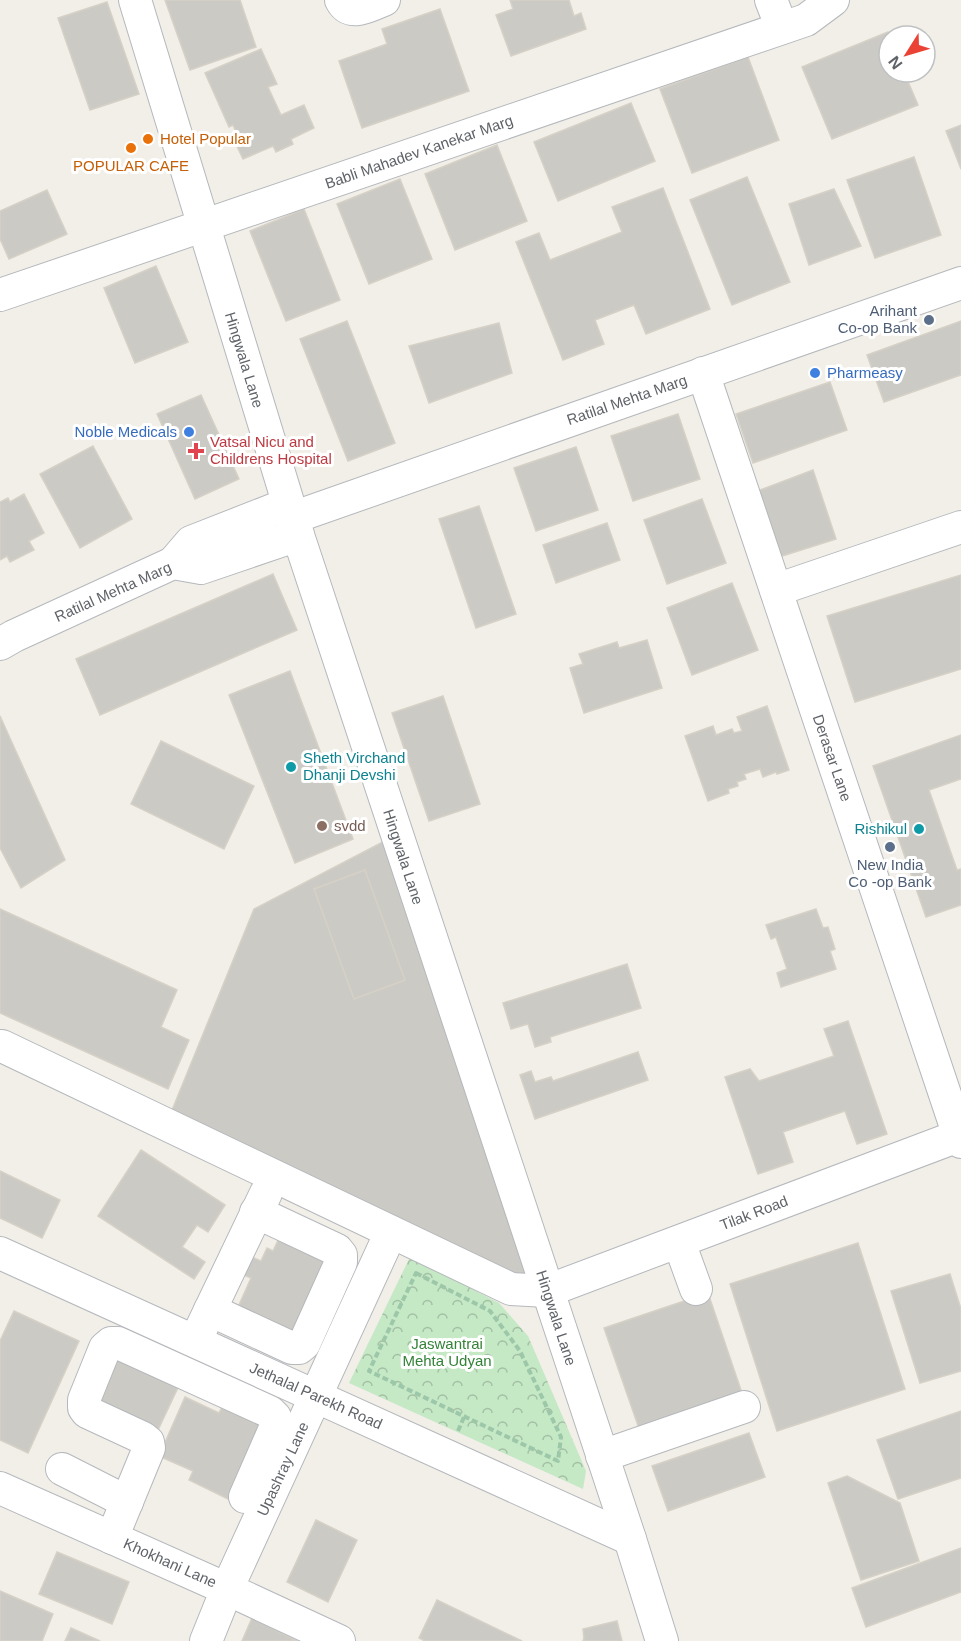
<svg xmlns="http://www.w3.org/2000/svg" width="961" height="1641" viewBox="0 0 961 1641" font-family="Helvetica,sans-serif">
	<defs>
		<pattern id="park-crowns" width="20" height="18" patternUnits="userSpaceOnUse" patternTransform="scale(1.5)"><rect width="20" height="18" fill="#c5e8c5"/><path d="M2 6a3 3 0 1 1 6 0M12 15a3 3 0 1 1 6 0" fill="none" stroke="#a3c0a4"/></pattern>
	</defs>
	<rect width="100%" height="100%" fill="#f1efe8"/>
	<polygon fill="url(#park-crowns)" points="410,1257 499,1303 528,1336 586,1471 583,1489 349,1383"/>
	<g fill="#cccac5" stroke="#d6d1c6" stroke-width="1.5">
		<polygon points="165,0 240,0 256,47 190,70"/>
		<polygon points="510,0 569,0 574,16 581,13 586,29 511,56 496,15 513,9"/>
		<polygon points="107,2 139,94 90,110 58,18"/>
		<polygon points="440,9 469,91 362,128 339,61 387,44 382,29"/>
		<polygon points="888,32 890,36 889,72 904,72 918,105 832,139 802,67"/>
		<polygon points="261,49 277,84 268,87 281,115 304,105 314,128 291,139 293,144 276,152 273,146 243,159 236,144 240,142 233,125 229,127 205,73"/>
		<polygon points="748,57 779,140 692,173 660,89"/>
		<polygon points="631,103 655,161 558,201 534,142"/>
		<polygon points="961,125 961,169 946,131"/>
		<polygon points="497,145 527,221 455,250 425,174"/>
		<polygon points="914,157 941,235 875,258 847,180"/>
		<polygon points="747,177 790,282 732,305 690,200"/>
		<polygon points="400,179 432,259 369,284 337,204"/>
		<polygon points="663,188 710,309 646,334 634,305 595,320 604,344 563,360 516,242 539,233 550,260 622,232 612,207"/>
		<polygon points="834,189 861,246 809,265 789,204"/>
		<polygon points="47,190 67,234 9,259 0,239 0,211"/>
		<polygon points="304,209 340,300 286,321 250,231"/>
		<polygon points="156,266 188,342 135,363 104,288"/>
		<polygon points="347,321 395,443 348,461 300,339"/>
		<polygon points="961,321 961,375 884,402 867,355"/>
		<polygon points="499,323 512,373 429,403 409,346"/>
		<polygon points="830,382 847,430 753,463 736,414"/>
		<polygon points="201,395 239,479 195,499 157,414"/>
		<polygon points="678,414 700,479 633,501 611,436"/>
		<polygon points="93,446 132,519 80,548 40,474"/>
		<polygon points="576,447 598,510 536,531 514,468"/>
		<polygon points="813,470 836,539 779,557 755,492"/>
		<polygon points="24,494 44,533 29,541 34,550 10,562 7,556 0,560 0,502 8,498 10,502"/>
		<polygon points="702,499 726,563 667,584 644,520"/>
		<polygon points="479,506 516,614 476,628 439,519"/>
		<polygon points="607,523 620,560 556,583 543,545"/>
		<polygon points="273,574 297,630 100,715 76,659"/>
		<polygon points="961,575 961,669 855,702 827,616"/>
		<polygon points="732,583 758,650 692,675 667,608"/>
		<polygon points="647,640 662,688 584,713 570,668 583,664 579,654 617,642 619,648"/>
		<polygon points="290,671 353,839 295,863 229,695"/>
		<polygon points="443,696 480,804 429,821 392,713"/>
		<polygon points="767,706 789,770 777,774 776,772 763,777 760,769 744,774 746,779 737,782 738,786 728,789 729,793 708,801 685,736 713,726 716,735 732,729 734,733 742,731 737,717"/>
		<polygon points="0,716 65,860 21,888 0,848"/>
		<polygon points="961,735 961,779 929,790 957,870 961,869 961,905 926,917 873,766"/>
		<polygon points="161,741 254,786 224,849 131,804"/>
		<polygon points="396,835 544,1281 511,1289 166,1125 254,909"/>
		<polygon points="365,870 405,980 354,999 314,889"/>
		<polygon points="0,909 177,990 161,1027 189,1040 168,1089 0,1013"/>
		<polygon points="816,909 823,928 828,927 835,949 830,951 836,969 781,987 777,973 787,969 776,937 771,939 766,925"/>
		<polygon points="627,964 641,1008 550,1037 551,1042 535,1047 528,1024 511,1029 503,1003"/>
		<polygon points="848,1021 887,1134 857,1144 845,1111 783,1132 793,1162 758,1174 725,1077 750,1069 759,1081 834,1056 824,1029"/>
		<polygon points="638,1052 648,1080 535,1119 520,1075 531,1071 535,1082 551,1077 553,1081"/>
		<polygon points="141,1150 225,1205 208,1232 197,1225 182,1247 205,1262 194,1279 98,1216"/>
		<polygon points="0,1171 60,1200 42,1238 0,1218"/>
		<polygon points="281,1234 336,1259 298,1343 235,1314 251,1278 239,1273 247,1255 261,1261 267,1248 273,1251"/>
		<polygon points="858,1243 905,1389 777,1431 730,1284"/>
		<polygon points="950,1274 961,1309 961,1371 920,1383 891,1291"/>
		<polygon points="708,1293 744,1399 641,1434 604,1328"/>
		<polygon points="14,1311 79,1341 28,1453 0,1440 0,1341"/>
		<polygon points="115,1348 182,1379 158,1430 92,1399"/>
		<polygon points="185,1397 219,1413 226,1399 268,1418 230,1500 189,1480 193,1471 159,1456"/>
		<polygon points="961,1411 961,1478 898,1499 877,1440"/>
		<polygon points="749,1433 765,1477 668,1511 652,1466"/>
		<polygon points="847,1476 900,1503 919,1561 861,1580 828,1483"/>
		<polygon points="316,1520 357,1540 328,1602 287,1582"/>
		<polygon points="961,1548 961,1592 866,1627 852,1588"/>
		<polygon points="57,1552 129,1582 112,1624 39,1594"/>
		<polygon points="0,1591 53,1614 42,1641 0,1641"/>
		<polygon points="437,1600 522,1641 425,1641 419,1638"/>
		<polygon points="252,1618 297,1641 242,1641"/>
		<polygon points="617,1621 622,1641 583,1641 584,1638 583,1629"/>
		<polygon points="71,1628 100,1641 65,1641"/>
	</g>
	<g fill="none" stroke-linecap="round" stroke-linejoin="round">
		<defs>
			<g id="minor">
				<polyline points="135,0 298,535 630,1539 662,1641"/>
				<path d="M 341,0 C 350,18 370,5 384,0"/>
				<polyline points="771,0 782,28"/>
				<polyline points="0,295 806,20 833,0"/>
				<polyline points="703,373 961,1142"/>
				<polyline points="292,518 961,283"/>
				<polyline points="173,563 191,542 288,504"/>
				<polyline points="776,590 961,527"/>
				<polyline points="0,644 14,636 173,563 201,568 298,535"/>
				<polyline points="2,1046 511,1289 547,1291 961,1135"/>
				<polyline points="679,1242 696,1289"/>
				<polyline points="0,1253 630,1539"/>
				<polyline points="210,1310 292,1348 299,1348 304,1344 341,1262 341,1255 337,1250 256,1212"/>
				<polyline points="201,1329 266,1193"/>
				<polyline points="602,1456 744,1407"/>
				<polyline points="62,1469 127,1502"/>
				<polyline points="0,1488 227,1589 339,1641"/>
				<polyline points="112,1538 149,1448 148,1442 143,1438 87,1412 84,1408 84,1400 105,1348 111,1343 118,1343 270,1412 275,1417 276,1426 245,1497"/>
				<polyline points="206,1641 227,1589 391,1232"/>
			</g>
		</defs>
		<use href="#minor" stroke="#b5b8bc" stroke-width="34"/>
		<g stroke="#9cc7a9" stroke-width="4" stroke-dasharray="6 3" stroke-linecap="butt">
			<polygon points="416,1273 490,1311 520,1351 561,1437 558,1461 369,1371"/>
			<polyline points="458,1431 464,1417"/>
		</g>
		<use href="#minor" stroke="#fff" stroke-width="32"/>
	</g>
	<g fill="#e8710a" stroke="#fff" stroke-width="2">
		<circle cx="148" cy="139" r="6"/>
		<circle cx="131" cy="148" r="6"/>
	</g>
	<g fill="#5c6f8a" stroke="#fff" stroke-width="2">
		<circle cx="929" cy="320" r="6"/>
		<circle cx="890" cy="847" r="6"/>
	</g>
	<g fill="#3f7fe0" stroke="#fff" stroke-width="2">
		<circle cx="815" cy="373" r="6"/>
		<circle cx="189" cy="432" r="6"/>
	</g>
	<path fill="#e0444e" stroke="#fff" stroke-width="2" d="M193 442h6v6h6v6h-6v6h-6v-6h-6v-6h6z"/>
	<g fill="#0f9aa8" stroke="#fff" stroke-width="2">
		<circle cx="291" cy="767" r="6"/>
		<circle cx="919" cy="829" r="6"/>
	</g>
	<circle fill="#8d6e63" stroke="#fff" stroke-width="2" cx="322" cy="826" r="6"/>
	<g text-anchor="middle" stroke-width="6" stroke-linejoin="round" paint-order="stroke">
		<g font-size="15" fill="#c56008" stroke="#fff" text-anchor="start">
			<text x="160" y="144">Hotel Popular</text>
			<text x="131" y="171" text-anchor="middle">POPULAR CAFE</text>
		</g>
		<g font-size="15" fill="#5f6368" stroke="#fff">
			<text transform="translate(419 152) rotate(-19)" y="5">Babli Mahadev Kanekar Marg</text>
			<text transform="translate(244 360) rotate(73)" y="5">Hingwala Lane</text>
			<text transform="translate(627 400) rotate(-19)" y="5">Ratilal Mehta Marg</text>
			<text transform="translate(113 592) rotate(-24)" y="5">Ratilal Mehta Marg</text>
			<text transform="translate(832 758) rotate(71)" y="5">Derasar Lane</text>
			<text transform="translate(403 857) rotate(72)" y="5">Hingwala Lane</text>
			<text transform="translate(754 1213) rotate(-21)" y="5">Tilak Road</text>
			<text transform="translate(556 1318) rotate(72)" y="5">Hingwala Lane</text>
			<text transform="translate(316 1396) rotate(24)" y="5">Jethalal Parekh Road</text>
			<text transform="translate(283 1469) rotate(-65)" y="5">Upashray Lane</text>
			<text transform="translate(170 1563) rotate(24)" y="5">Khokhani Lane</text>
		</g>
		<g font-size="15" fill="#4e5e75" stroke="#fff" text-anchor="end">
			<text x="917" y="316">Arihant<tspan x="917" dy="17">Co-op Bank</tspan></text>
			<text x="890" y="870" text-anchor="middle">New India<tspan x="890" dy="17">Co -op Bank</tspan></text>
		</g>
		<g font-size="15" fill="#366cbe" stroke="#fff" text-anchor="start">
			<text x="827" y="378">Pharmeasy</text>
			<text x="177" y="437" text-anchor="end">Noble Medicals</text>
		</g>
		<g font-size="15" fill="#be3a42" stroke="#fff" text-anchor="start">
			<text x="210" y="447">Vatsal Nicu and<tspan x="210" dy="17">Childrens Hospital</tspan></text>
		</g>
		<g font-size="15" fill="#0d838f" stroke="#fff" text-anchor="start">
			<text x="303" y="763">Sheth Virchand<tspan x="303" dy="17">Dhanji Devshi</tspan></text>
			<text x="907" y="834" text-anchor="end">Rishikul</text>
		</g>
		<g font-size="15" fill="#785e54" stroke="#fff" text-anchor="start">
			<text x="334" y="831">svdd</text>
		</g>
		<g font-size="15" fill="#348238" stroke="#fff">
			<text x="447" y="1349">Jaswantrai<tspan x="447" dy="17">Mehta Udyan</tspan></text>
		</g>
	</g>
	<g transform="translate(907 54) rotate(233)"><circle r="28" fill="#ffffff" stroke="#bfc1c3" stroke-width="1.5"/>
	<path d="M0-4.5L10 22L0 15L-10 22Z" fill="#ea4335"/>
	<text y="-9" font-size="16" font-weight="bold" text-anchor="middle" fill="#5f6368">N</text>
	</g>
</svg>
